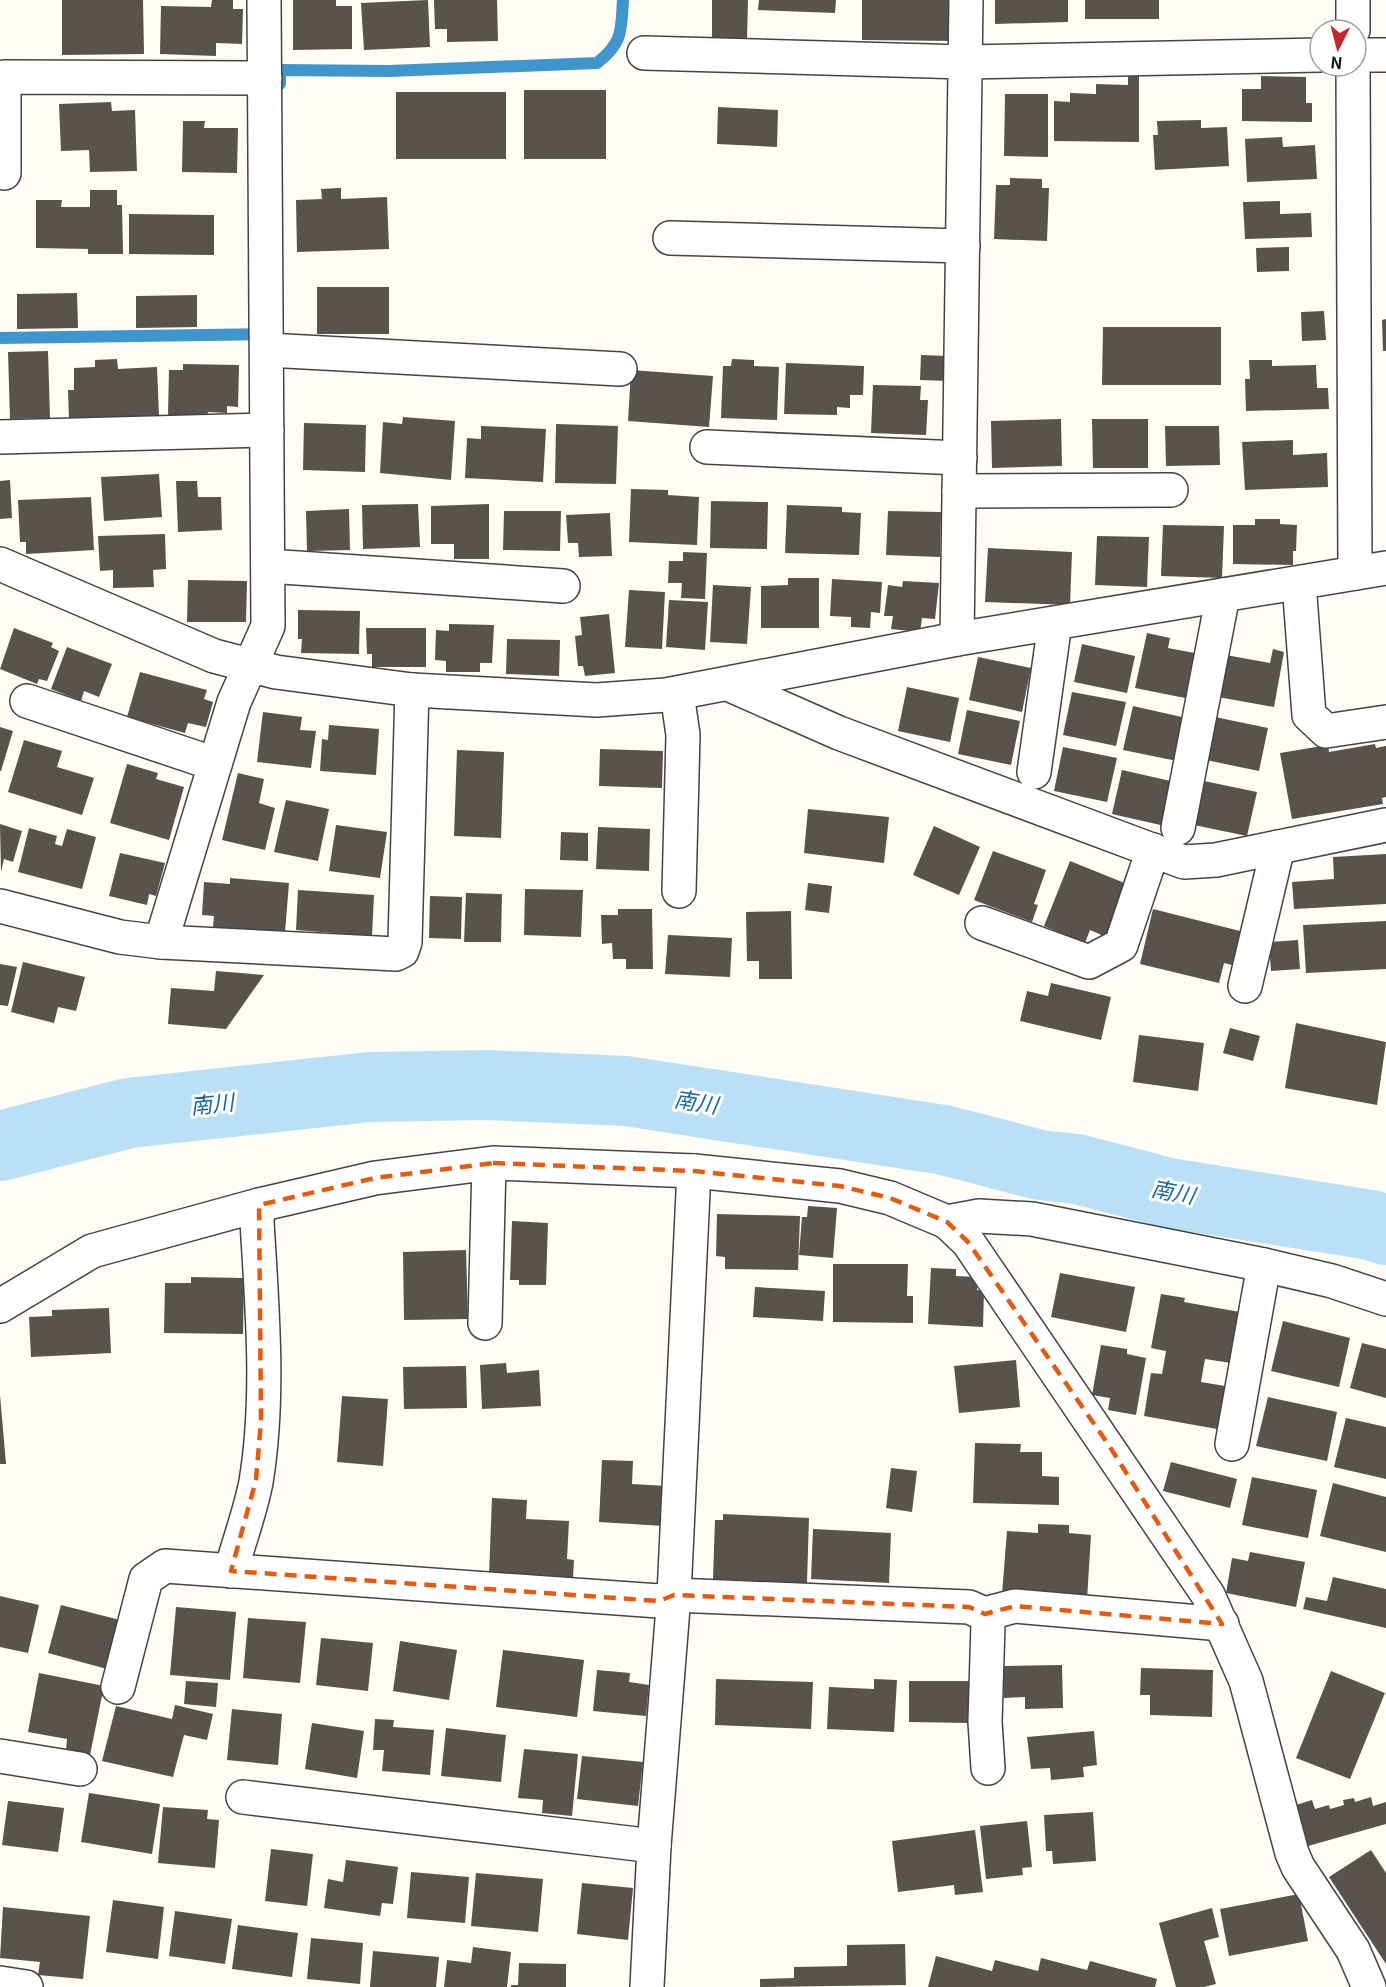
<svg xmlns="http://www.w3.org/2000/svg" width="1386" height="1987" viewBox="0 0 1386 1987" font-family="Georgia,'Noto Sans JP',serif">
	<rect width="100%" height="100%" fill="#fffdf5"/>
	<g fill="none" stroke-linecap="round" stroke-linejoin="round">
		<g stroke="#3f96cf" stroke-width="12">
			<path d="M 280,84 L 280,70 L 389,71 L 597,63 C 623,43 621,31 623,0"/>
			<polyline points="0,338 266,334"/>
		</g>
		<polyline stroke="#b9e0f7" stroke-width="70" points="0,1146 129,1113 370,1087 488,1085 626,1091 944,1140 1040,1165 1077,1169 1169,1193 1371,1225 1386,1230"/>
	</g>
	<g fill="#5a524d">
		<polygon points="62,0 143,0 144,54 62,55"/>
		<polygon points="212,0 233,0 233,9 243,9 242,44 216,43 216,56 160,54 161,6 211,7"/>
		<polygon points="293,0 336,0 336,6 352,6 352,49 293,50"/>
		<polygon points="428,0 430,47 364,50 361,3"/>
		<polygon points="434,0 497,0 498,41 447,42 447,29 435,29"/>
		<polygon points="712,0 748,0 747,39 712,39"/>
		<polygon points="759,0 836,0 835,13 758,10"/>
		<polygon points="862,0 950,0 956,41 862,40"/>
		<polygon points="995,0 1068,0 1068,22 995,24"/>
		<rect x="1085" y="0" width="74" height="19"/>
		<polygon points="1128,74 1139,75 1139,142 1054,141 1054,101 1070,102 1070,93 1096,94 1096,84 1128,85"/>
		<polygon points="1261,76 1306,77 1306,103 1312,103 1312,122 1242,121 1242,89 1261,89"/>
		<rect x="524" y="90" width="82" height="69"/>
		<rect x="396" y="92" width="110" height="67"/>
		<polygon points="1005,94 1048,94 1048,157 1004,156"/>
		<polygon points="111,102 112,111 135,110 137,171 90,172 89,150 61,151 59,104"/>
		<polygon points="718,107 778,110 777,147 717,144"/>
		<polygon points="1201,120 1201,128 1227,127 1229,166 1155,170 1153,135 1158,135 1157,121"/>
		<polygon points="183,121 205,121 204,128 238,128 237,173 182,172"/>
		<polygon points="1282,137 1283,147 1315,145 1317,179 1247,182 1245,139"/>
		<polygon points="1010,178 1042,179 1042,188 1049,188 1047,241 994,239 996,185 1010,185"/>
		<polygon points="338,188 341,188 341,199 387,197 389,249 297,252 296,200 322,199 321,189"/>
		<polygon points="90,190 117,190 117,205 122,205 123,254 88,254 88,249 36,248 36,200 62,200 61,207 90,207"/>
		<polygon points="1280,201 1280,214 1311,213 1312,237 1245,239 1243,202"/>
		<polygon points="129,214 214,215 214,255 129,254"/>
		<polygon points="1289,247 1289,271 1257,272 1256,248"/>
		<rect x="317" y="287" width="72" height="47"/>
		<polygon points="77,293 78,328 17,329 17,294"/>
		<polygon points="197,295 197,327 136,328 136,296"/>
		<polygon points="1324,311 1326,340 1302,341 1301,312"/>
		<polygon points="1386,319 1386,351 1383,351 1382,320"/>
		<polygon points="1103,327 1221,327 1221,385 1102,385"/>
		<polygon points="48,351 50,418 10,419 8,352"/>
		<polygon points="921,355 948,356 947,381 920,380"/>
		<polygon points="117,359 118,369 157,367 159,416 69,420 68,390 74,390 74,368 95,367 95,360"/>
		<polygon points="732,359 754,360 754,366 779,367 777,420 721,418 723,366 731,366"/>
		<polygon points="1249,360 1272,360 1272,366 1316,365 1317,388 1328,388 1329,409 1246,411 1245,379 1250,379"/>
		<polygon points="786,363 864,366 863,395 850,395 850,408 837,407 837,415 784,414"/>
		<polygon points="183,364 239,365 238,407 227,406 227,413 208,412 207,416 168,415 169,370 183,370"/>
		<polygon points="631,370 713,376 709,427 628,421"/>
		<polygon points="873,385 921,386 920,400 928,400 926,435 871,433"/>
		<polygon points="403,417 455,421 451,480 380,473 383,422 402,424"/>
		<polygon points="1061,419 1062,466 992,468 991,421"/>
		<polygon points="1092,419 1148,419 1148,468 1093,468"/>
		<polygon points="304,423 366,425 365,472 303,470"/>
		<polygon points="556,424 618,426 616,484 555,483"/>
		<polygon points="481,426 546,429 543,482 465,478 467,438 481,439"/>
		<polygon points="1165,426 1219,426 1220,465 1166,466"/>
		<polygon points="1293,440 1293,455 1327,453 1328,487 1245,490 1242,442"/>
		<polygon points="159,474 162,517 104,521 101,477"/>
		<polygon points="10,480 12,518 0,519 0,481"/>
		<polygon points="176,481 197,481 198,497 221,497 222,530 178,532"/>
		<polygon points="631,489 668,490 668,495 699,497 697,545 629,542"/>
		<polygon points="91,497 94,550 26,554 26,542 20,542 18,500"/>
		<polygon points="711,501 768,502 767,549 710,548"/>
		<polygon points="418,504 420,547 363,549 362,505"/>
		<polygon points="489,504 489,559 454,559 454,544 431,544 431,506"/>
		<polygon points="787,505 842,507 842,512 861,513 859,555 785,553"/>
		<polygon points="349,509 350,550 307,551 306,511"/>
		<polygon points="504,511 561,511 560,551 503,550"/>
		<polygon points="888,511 941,512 940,557 886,555"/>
		<polygon points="610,513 612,556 579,557 578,543 568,543 566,515"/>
		<polygon points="1255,519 1280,519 1280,524 1297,525 1296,551 1293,551 1293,565 1233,564 1233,525 1255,525"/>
		<polygon points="1163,525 1224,526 1222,578 1161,576"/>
		<polygon points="165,534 166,569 153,570 154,587 113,588 113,570 100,571 98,536"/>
		<polygon points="1097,536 1149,537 1147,587 1095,585"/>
		<polygon points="988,548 1072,552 1070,605 985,602"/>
		<polygon points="683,552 707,553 705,599 681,598 682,583 668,583 669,561 683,561"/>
		<polygon points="788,578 819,578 819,628 761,628 761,586 788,585"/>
		<polygon points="832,579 882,582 880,613 871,612 870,628 851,627 851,617 830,616"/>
		<polygon points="188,580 247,581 246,622 187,622"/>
		<polygon points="903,581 939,583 935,619 922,618 920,632 891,629 893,616 884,616 888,585 902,587"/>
		<polygon points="713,585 751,587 747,644 710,642"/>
		<polygon points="629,590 665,592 662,649 625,647"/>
		<polygon points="669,600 708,602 705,650 666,647"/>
		<polygon points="298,610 360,611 359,654 301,653 302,639 298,639"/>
		<polygon points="609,614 615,673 585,676 583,666 578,666 575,636 582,635 580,617"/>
		<polygon points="449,624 494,625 492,663 480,663 480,672 446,672 446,661 435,660 436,630 449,631"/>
		<polygon points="14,628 53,643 51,647 59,651 47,681 39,679 37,684 0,669"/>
		<polygon points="366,628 426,628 426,667 372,667 372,654 367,654"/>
		<polygon points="1147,633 1170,638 1168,648 1200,654 1190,699 1135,688"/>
		<polygon points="507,639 560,640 559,676 506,674"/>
		<polygon points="1082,644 1135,656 1127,693 1074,682"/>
		<polygon points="67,647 112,664 99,697 84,691 81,701 51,689"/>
		<polygon points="1273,649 1284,652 1274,707 1218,697 1226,655 1270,663"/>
		<polygon points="978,657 1031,668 1022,712 969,700"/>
		<polygon points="140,672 207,690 204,699 213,702 206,727 188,723 185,733 127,717"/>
		<polygon points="907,687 959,698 950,742 898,731"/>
		<polygon points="1072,692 1126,702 1116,746 1063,735"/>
		<polygon points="1133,706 1186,718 1177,761 1123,750"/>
		<polygon points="967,710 1020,721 1011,765 958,754"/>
		<polygon points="263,712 302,717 300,730 316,731 311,768 257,762"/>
		<polygon points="1215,717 1268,728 1259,771 1206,760"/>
		<polygon points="329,725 379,729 376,775 320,771 322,739 328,740"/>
		<polygon points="0,727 13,731 1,771 0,771"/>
		<polygon points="24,740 62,751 57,767 94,778 82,815 8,792"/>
		<polygon points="1375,744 1376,748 1386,746 1386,797 1382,798 1383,804 1292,819 1280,753 1328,745 1329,752"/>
		<polygon points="1063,747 1117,758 1107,802 1054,791"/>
		<polygon points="600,749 663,751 662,788 599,786"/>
		<polygon points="457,750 504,752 501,838 454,836"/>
		<polygon points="127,764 158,773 156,779 184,787 169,840 110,823"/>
		<polygon points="1122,770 1175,782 1165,826 1112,814"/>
		<polygon points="238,773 264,779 259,803 275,808 265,850 222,840"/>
		<polygon points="1204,781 1257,792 1247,836 1194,825"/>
		<polygon points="286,800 329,809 318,861 274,852"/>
		<polygon points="808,809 889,817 884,863 804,853"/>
		<polygon points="0,824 22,831 13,862 4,859 1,872"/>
		<polygon points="336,825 387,832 380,878 329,871"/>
		<polygon points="934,826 980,847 959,895 913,875"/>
		<polygon points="598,827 650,829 649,871 596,869"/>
		<polygon points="29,828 57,836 55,844 62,846 67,829 96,837 82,889 18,872"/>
		<polygon points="561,832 588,833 588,861 560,860"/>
		<polygon points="993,851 1046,870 1034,904 1038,905 1032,922 974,900"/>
		<polygon points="120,853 165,863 156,896 149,894 147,905 109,896"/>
		<polygon points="1386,854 1386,904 1294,909 1292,882 1334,879 1333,857"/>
		<polygon points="1070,861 1127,884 1106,937 1090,930 1085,943 1044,926"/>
		<polygon points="230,878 289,883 285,932 213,927 214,916 202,915 204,882 230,884"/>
		<polygon points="808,883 832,886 829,913 805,910"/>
		<polygon points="525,889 583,890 581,937 524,935"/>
		<polygon points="298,890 374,895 372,936 296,930"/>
		<polygon points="466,893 502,894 501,942 464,942"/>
		<polygon points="430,896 462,897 461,939 429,938"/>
		<polygon points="618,909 652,909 653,969 626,969 626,959 613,959 612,943 602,944 601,915 618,915"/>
		<polygon points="1153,909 1240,931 1232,965 1224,963 1219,983 1140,964"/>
		<polygon points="791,911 792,979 759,979 759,961 747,961 746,912"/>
		<polygon points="1386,921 1386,969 1306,973 1303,925"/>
		<polygon points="668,935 732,938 730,977 665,974"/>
		<polygon points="1298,940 1300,969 1271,971 1269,942"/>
		<polygon points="23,962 85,977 76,1011 58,1007 54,1023 11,1012"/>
		<polygon points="0,964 17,967 8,1006 0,1005"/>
		<polygon points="216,971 264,975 226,1029 168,1024 171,988 214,991"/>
		<polygon points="1051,983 1111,997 1101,1040 1020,1021 1027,991 1048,996"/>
		<polygon points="1296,1023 1386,1042 1377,1105 1285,1088"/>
		<polygon points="1230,1028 1260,1036 1253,1061 1223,1053"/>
		<polygon points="1139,1035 1204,1043 1198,1091 1133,1082"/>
		<polygon points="808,1206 837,1208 833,1258 799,1255 802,1217 807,1217"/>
		<polygon points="717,1214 800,1216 798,1270 725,1269 725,1257 716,1256"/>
		<polygon points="512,1221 548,1223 546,1285 519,1285 519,1280 510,1280"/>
		<polygon points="466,1250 468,1319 404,1320 403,1252"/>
		<polygon points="833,1264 908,1264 907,1296 913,1296 913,1323 833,1322"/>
		<polygon points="931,1268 956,1269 956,1276 977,1277 977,1290 984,1291 983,1327 928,1324"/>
		<polygon points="1060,1273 1135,1287 1126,1332 1051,1317"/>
		<polygon points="191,1277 244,1278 243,1334 164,1333 165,1283 191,1283"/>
		<polygon points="755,1287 825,1291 823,1321 753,1317"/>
		<polygon points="1161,1294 1185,1298 1184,1302 1240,1312 1231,1363 1205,1359 1201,1382 1225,1386 1217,1429 1144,1416 1151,1373 1162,1374 1166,1351 1151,1348"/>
		<polygon points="109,1308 111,1353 31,1357 29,1317 52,1316 52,1310"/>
		<polygon points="1283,1321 1350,1338 1339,1387 1271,1371"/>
		<polygon points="1362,1343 1386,1349 1386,1398 1350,1388"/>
		<polygon points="1101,1345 1127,1349 1127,1354 1146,1358 1136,1415 1108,1410 1110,1398 1092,1395"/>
		<polygon points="1016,1360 1020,1407 959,1413 954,1366"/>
		<polygon points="506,1363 507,1373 539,1370 541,1406 482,1409 480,1365"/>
		<polygon points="466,1366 467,1408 404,1409 403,1367"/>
		<polygon points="0,1395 6,1464 0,1464"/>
		<polygon points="342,1396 388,1399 383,1466 337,1462"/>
		<polygon points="1268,1397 1337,1412 1327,1461 1256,1446"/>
		<polygon points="1346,1418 1386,1427 1386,1479 1334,1467"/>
		<polygon points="975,1443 1021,1444 1020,1452 1042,1452 1042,1476 1059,1477 1059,1505 973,1503"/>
		<polygon points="602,1460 633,1461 632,1484 667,1486 664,1526 599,1522"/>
		<polygon points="1171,1462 1237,1479 1230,1508 1163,1491"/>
		<polygon points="891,1468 917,1471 912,1512 886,1508"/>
		<polygon points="1252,1477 1317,1490 1308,1538 1242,1525"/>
		<polygon points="1333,1483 1386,1497 1386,1552 1320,1536"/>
		<polygon points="492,1498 527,1500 526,1519 569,1521 567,1559 574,1560 573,1578 489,1575"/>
		<polygon points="723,1514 809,1518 807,1583 713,1579 715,1520 723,1520"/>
		<polygon points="1038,1524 1069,1525 1069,1533 1091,1535 1087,1600 1002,1594 1007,1531 1038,1533"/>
		<polygon points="813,1529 891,1533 889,1583 811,1579"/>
		<polygon points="1250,1552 1305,1562 1296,1607 1226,1593 1232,1558 1248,1561"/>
		<polygon points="1333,1577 1386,1589 1386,1628 1303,1609 1306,1597 1327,1601"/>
		<polygon points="0,1596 39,1605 28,1653 0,1647"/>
		<polygon points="61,1605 120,1620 107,1669 48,1653"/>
		<polygon points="176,1607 236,1612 230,1680 170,1675"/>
		<polygon points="248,1618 306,1622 300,1683 243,1678"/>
		<polygon points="321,1638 373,1643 368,1691 316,1685"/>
		<polygon points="400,1641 457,1650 449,1700 393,1691"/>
		<polygon points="503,1650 584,1660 577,1717 496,1707"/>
		<polygon points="1062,1665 1063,1708 1025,1709 1025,1697 1004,1698 1004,1666"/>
		<polygon points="1141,1668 1213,1670 1212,1717 1150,1715 1150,1695 1140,1695"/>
		<polygon points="597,1670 630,1673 629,1682 649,1685 646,1716 593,1711"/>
		<polygon points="1331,1671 1385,1693 1350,1779 1296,1758"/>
		<polygon points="39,1673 104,1686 90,1755 66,1750 67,1739 28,1732"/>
		<polygon points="716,1679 813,1682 811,1729 715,1725"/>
		<polygon points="874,1679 897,1680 894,1732 827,1729 829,1687 874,1689"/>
		<polygon points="186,1681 218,1683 216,1707 184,1704"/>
		<polygon points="909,1681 970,1681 970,1723 909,1722"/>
		<polygon points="175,1705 213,1714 207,1740 184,1735 173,1777 102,1761 116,1706 172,1719"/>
		<polygon points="232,1709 282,1714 278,1765 227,1760"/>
		<polygon points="375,1719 394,1720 393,1727 434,1730 430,1775 382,1771 384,1750 373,1750"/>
		<polygon points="312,1723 364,1731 357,1778 305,1769"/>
		<polygon points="446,1728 506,1735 501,1782 441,1776"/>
		<polygon points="1094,1731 1097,1765 1083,1767 1084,1777 1051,1780 1050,1768 1031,1769 1027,1737"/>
		<polygon points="524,1749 578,1754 572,1816 542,1813 543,1800 518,1798"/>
		<polygon points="582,1756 643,1762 638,1806 577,1799"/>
		<polygon points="89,1793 160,1804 152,1854 81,1842"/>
		<polygon points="1371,1797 1373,1806 1386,1802 1386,1824 1308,1846 1296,1805 1312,1800 1315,1809 1329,1805 1330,1809 1344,1805 1343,1800 1354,1798 1355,1802"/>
		<polygon points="8,1801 64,1808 58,1852 2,1845"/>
		<polygon points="163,1807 208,1810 207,1819 219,1820 215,1868 158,1863"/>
		<polygon points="1093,1812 1096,1861 1053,1864 1052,1851 1046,1851 1044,1815"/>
		<polygon points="1027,1821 1032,1867 1022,1868 1023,1875 986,1879 980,1826"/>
		<polygon points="975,1830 983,1892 955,1895 954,1885 898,1892 892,1841"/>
		<polygon points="271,1849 313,1854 307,1906 265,1901"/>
		<polygon points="1371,1850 1386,1873 1386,1964 1329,1877"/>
		<polygon points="346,1860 398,1867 393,1904 382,1903 380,1916 324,1908 328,1879 343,1882"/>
		<polygon points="411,1872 469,1877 465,1923 407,1918"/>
		<polygon points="476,1873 543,1879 538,1932 471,1926"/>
		<polygon points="582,1883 633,1888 628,1940 577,1934"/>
		<polygon points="1299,1894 1308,1941 1229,1956 1220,1909"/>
		<polygon points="113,1900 164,1907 158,1959 106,1952"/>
		<polygon points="3,1907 90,1916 83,1979 38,1975 40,1962 0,1958"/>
		<polygon points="1212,1908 1219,1937 1204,1941 1216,1984 1204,1987 1176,1987 1159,1923"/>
		<polygon points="175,1911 232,1919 225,1964 169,1956"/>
		<polygon points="238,1925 298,1933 292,1977 232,1969"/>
		<polygon points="311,1938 363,1943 360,1984 307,1979"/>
		<polygon points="905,1944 906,1985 760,1987 760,1979 794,1978 794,1967 847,1966 847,1945"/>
		<polygon points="473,1947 511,1952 507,1987 444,1987 447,1960 471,1963"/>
		<polygon points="373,1951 439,1957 436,1987 370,1987"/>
		<polygon points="936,1956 992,1971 995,1960 1038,1971 1041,1958 1087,1970 1090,1961 1157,1979 1155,1987 928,1987"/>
		<polygon points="519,1963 566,1964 566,1987 511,1987 511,1985 518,1985"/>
	</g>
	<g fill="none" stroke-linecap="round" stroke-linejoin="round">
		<defs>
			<g id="minor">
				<polyline points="1353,0 1353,30"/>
				<polyline points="644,53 965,62 1320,55"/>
				<polyline points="1356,55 1386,55"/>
				<polyline points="1353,66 1355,573"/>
				<polyline points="4,173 4,77 265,78"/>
				<polyline points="670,238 963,246"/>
				<polyline points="267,350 620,369"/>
				<polyline points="0,437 267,430"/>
				<polyline points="707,447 960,458"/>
				<polyline points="959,491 1171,490"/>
				<polyline points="0,564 214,656 276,672 412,690 597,700 666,695 957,639 1386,568"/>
				<polyline points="268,566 563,586"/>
				<polyline points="1299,583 1309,715 1326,731 1386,722"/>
				<polyline points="957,639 966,0"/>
				<polyline points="728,684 839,733 1184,862 1216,860 1386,825"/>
				<polyline points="677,693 683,735 679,891"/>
				<polyline points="27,701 215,764"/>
				<polyline points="1034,772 1055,623"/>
				<polyline points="1178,828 1223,595"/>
				<polyline points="0,906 120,937 161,942 396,954 402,951 405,942 412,690"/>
				<polyline points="982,923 1089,962 1121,945 1153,850"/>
				<polyline points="161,942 234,702 268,626 264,0"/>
				<polyline points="1245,986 1278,847"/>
				<polyline points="947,1222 968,1242 1208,1595 1246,1681 1292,1853 1298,1867 1353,1950 1369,1987"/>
				<polyline points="0,1306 92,1251 259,1205 375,1178 493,1163 694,1171 840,1186 890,1198 947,1222 979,1216 1032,1219 1264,1265 1332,1281 1386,1299"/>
				<polyline points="485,1323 489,1164"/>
				<polyline points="1232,1444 1264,1265"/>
				<path d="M 231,1571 C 239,1541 250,1513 256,1482 C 270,1397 262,1307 257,1221 L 259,1205"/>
				<polyline points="985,1614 1015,1606 1222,1624"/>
				<polyline points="118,1687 146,1579 165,1566 659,1601 674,1595 969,1607 985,1614 988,1624 985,1722 988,1768"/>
				<polyline points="0,1756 80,1769"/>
				<polyline points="243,1797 654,1846"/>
				<polyline points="0,1983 26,1987"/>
				<polyline points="647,1987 654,1846 674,1595 694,1171"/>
			</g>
		</defs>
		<use href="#minor" stroke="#444" stroke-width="36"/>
		<use href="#minor" stroke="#fff" stroke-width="33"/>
	</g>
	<path fill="none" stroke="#e8590c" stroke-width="4.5" stroke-dasharray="12 8" stroke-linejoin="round" d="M 493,1163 L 694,1171 L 840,1186 L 890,1198 L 947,1222 L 968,1242 L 1108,1444 L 1222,1624 L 1015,1606 L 985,1614 L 969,1607 L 674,1595 L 659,1601 L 231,1571 L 256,1480 L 261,1421 L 259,1205 L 375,1178 Z"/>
	<g text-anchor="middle" stroke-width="6" stroke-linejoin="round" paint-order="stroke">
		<g font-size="22" font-style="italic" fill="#1768a6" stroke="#fff">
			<text transform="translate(696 1102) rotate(9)" y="8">南川</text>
			<text transform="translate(212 1104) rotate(-6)" y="8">南川</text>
			<text transform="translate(1173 1192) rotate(11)" y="8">南川</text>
		</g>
	</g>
	<g transform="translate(1338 48) rotate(186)"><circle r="28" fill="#ffffff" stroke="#a0a0a0" stroke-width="1.5"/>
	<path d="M0-4.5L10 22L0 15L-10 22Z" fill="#c4262e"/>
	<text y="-9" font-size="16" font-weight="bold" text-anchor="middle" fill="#111111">N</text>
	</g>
</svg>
